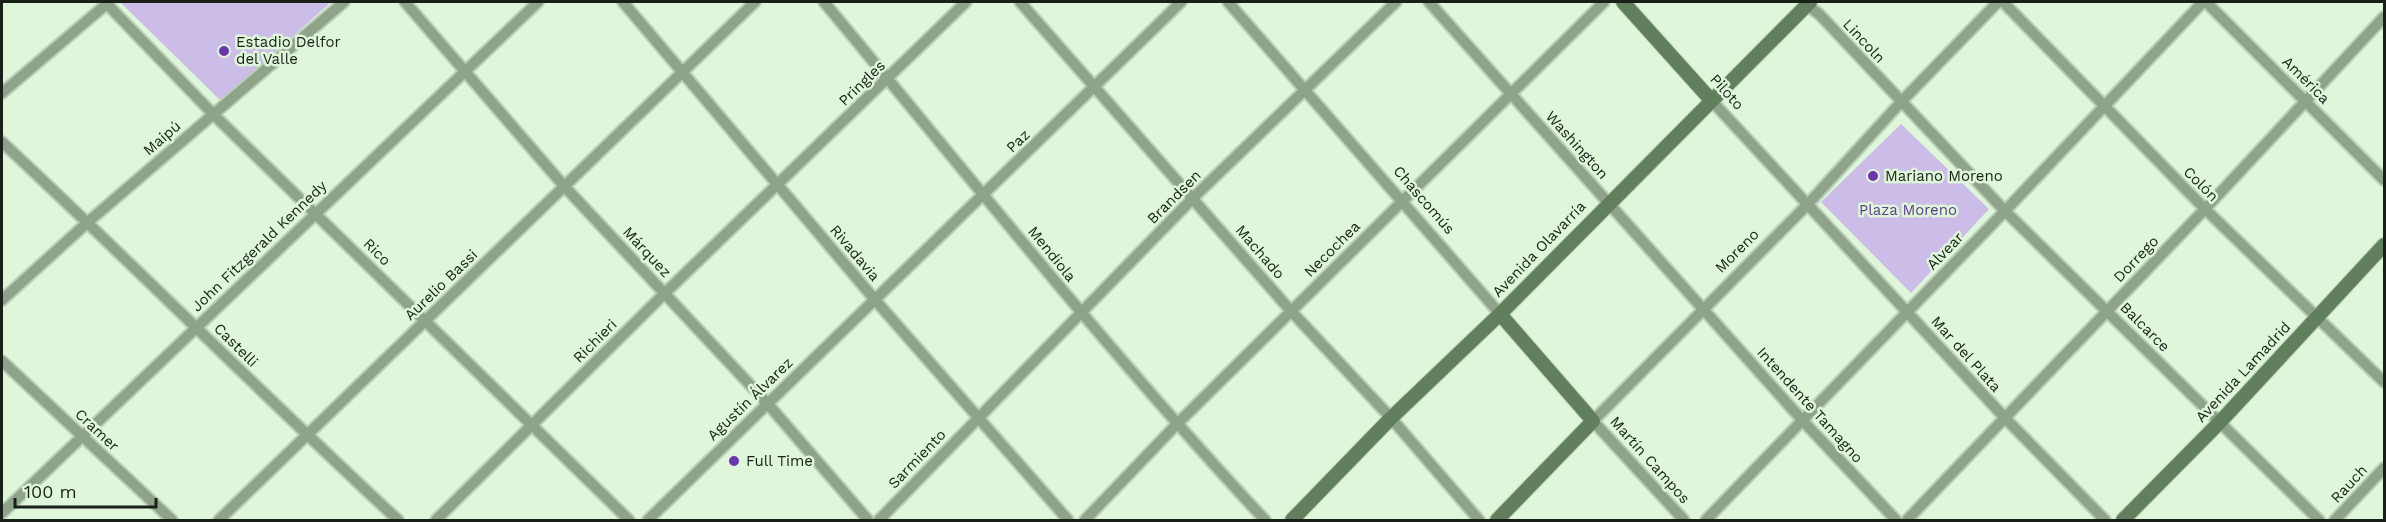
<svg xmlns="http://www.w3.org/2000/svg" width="2386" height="522" viewBox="0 0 2386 522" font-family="'Work Sans',sans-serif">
	<rect width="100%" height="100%" fill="#dff6db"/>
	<g fill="#cbbde8">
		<polygon points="120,2 331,2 221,101"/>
		<polygon points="1901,124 1989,209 1911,293 1821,202"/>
	</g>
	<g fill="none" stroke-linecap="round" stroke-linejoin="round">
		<defs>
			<g id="minor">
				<polyline points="105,2 213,114 629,520"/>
				<polyline points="405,2 564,186 767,403 868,520"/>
				<polyline points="623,2 876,301 1068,520"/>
				<path d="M 824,2 C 969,176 1110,354 1265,520"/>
				<polyline points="1020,2 1291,311 1391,418 1479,520"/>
				<polyline points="1228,2 1500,314"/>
				<polyline points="1429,2 1803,421 1896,520"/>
				<polyline points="1804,2 1820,15 2005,211 2319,520"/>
				<polyline points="2003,2 2205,209 2384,382"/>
				<polyline points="2206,2 2384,180"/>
				<polyline points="2,93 109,2"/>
				<polyline points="1711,100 2005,418 2105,520"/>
				<path d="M 2,142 C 135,266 264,396 398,520"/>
				<polyline points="2,300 88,222 344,2"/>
				<polyline points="2,361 172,520"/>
				<polyline points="2,513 538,2"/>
				<polyline points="219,520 755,2"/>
				<polyline points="436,520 665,293 966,2"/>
				<path d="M 648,520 C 824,347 1004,176 1181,2"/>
				<polyline points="879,520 1193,198 1396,2"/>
				<polyline points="1085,520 1176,425 1604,2"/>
				<polyline points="1684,520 1593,421 1808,204 1901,102 1998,2"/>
				<polyline points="1706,520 2005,211 2203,2"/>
				<polyline points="1907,520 2205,209 2384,17"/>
				<polyline points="2335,520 2384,468"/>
			</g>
			<g id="secondary">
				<polyline points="1623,2 1711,100"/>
				<polyline points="1292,520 1391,418 1500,314 1810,2"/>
				<polyline points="1497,520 1593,421 1500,314"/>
				<polyline points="2123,520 2220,422 2384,245"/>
			</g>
		</defs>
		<use href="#minor" stroke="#bbcfb8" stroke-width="14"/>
		<use href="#secondary" stroke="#bbcfb8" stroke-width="16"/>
		<use href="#minor" stroke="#8fa38b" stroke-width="10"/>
		<use href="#secondary" stroke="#617f5c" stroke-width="14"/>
	</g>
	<g fill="#6b35ac" stroke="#dff6db" stroke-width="2">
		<circle cx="224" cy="51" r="6"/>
		<circle cx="1873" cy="176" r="6"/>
		<circle cx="734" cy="461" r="6"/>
	</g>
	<g text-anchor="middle" stroke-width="5" stroke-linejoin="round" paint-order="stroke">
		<g font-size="15" fill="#182017" stroke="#dff6db">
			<text transform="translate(1864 41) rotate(47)" y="5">Lincoln</text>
			<text transform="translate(2306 80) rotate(45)" y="5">América</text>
			<text transform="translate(862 83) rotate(-44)" y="5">Pringles</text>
			<text transform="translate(1727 92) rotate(48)" y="5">Piloto</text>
			<text transform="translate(162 138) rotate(-41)" y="5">Maipú</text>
			<text transform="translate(1018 141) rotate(-44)" y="5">Paz</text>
			<text transform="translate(1577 145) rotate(48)" y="5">Washington</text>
			<text transform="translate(2201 184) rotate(45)" y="5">Colón</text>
			<text transform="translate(1174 197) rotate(-45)" y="5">Brandsen</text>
			<text transform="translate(1424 200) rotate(49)" y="5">Chascomús</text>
			<text transform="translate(259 246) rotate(-44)" y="5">John Fitzgerald Kennedy</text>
			<text transform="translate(1332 249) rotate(-45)" y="5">Necochea</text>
			<text transform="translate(1539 249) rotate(-46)" y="5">Avenida Olavarría</text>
			<text transform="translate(1737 251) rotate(-45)" y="5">Moreno</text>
			<text transform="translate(1945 251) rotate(-46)" y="5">Alvear</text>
			<text transform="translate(377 252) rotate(45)" y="5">Rico</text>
			<text transform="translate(647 252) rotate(47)" y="5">Márquez</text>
			<text transform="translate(1260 252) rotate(49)" y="5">Machado</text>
			<text transform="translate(855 253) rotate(50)" y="5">Rivadavia</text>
			<text transform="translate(1052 254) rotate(51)" y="5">Mendiola</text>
			<text transform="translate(2136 259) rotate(-46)" y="5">Dorrego</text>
			<text transform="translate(441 285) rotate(-44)" y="5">Aurelio Bassi</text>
			<text transform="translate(2145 327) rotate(45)" y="5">Balcarce</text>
			<text transform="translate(595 341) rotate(-45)" y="5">Richieri</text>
			<text transform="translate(236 345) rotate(45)" y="5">Castelli</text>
			<text transform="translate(1966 354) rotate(48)" y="5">Mar del Plata</text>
			<text transform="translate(2243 372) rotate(-47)" y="5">Avenida Lamadrid</text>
			<text transform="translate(750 399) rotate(-44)" y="5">Agustín Álvarez</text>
			<text transform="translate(1810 405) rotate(48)" y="5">Intendente Tamagno</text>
			<text transform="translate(97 430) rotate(43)" y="5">Cramer</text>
			<text transform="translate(917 459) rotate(-46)" y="5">Sarmiento</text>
			<text transform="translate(1650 460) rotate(48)" y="5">Martín Campos</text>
			<text transform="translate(2349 484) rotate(-47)" y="5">Rauch</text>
		</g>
		<g font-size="15" fill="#182017" stroke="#dff6db" text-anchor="start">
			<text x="236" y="47">Estadio Delfor<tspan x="236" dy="17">del Valle</tspan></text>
			<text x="1885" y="181">Mariano Moreno</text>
			<text x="746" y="466">Full Time</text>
		</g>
		<g font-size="15" fill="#5c3e88" stroke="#dff6db">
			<text x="1908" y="215">Plaza Moreno</text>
		</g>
	</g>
	<rect width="2386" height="522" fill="none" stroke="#182017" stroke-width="6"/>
	<path d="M15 498v9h141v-9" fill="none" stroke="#182017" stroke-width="3"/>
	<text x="24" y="498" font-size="18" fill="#182017" stroke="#dff6db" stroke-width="4.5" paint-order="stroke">100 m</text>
</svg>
